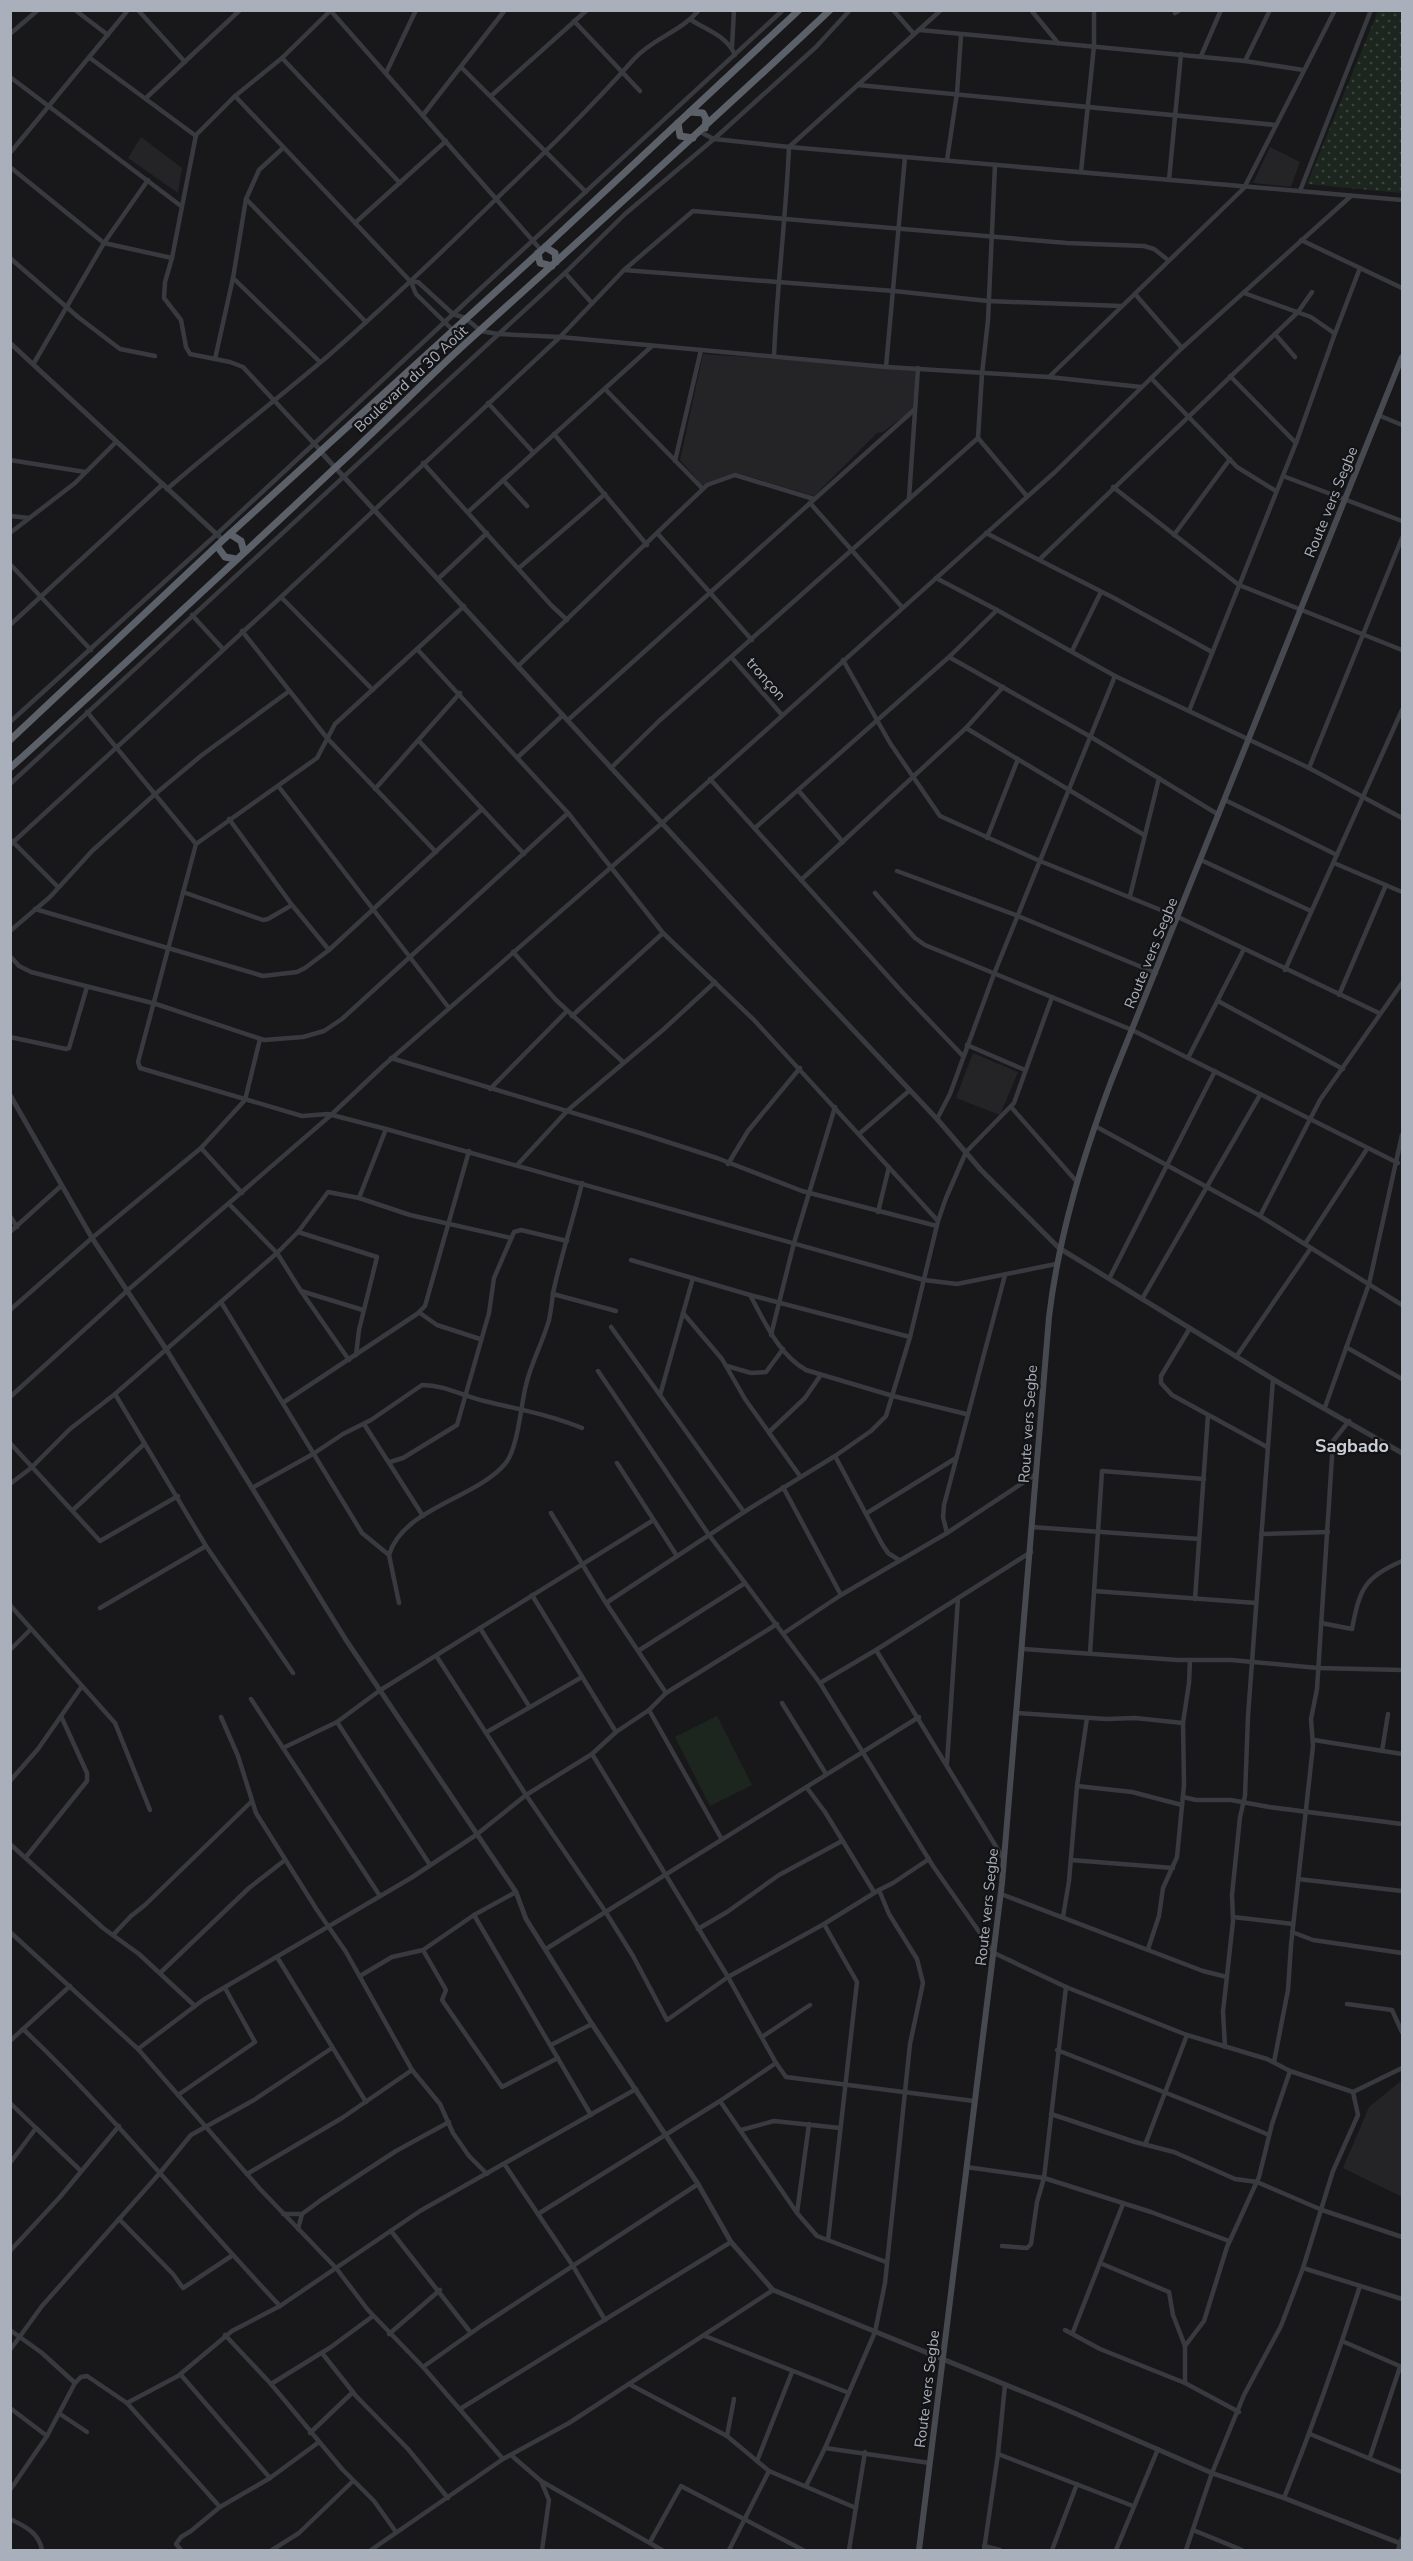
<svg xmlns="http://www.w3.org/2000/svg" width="1413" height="2561" viewBox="0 0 1413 2561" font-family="'Nunito Sans',sans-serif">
	<defs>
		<pattern id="grass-dots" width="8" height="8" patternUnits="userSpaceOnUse" patternTransform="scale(1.5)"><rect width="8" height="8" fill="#1d261e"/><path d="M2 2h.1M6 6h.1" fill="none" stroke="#3b433d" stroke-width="1.8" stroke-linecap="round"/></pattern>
	</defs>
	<rect width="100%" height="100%" fill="#18181a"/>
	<g fill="#242427">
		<polygon points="141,137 182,168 178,193 128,158"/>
		<polygon points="1270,147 1300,162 1291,187 1253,183"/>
		<polygon points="703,354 916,368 913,409 883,432 877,433 814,496 737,473 702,485 680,460"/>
		<polygon points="973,1053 1018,1072 1000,1115 956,1098"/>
		<polygon points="1402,2080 1402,2197 1343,2168 1369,2107"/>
	</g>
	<polygon fill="url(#grass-dots)" points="1378,11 1402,11 1402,193 1307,184"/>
	<polygon fill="#1d261e" points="717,1716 752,1785 710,1806 675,1737"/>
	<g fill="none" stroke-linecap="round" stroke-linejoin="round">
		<g stroke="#383a3f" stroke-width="4.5">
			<polyline points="75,10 108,35"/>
			<polyline points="138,10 185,62"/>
			<polyline points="330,10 541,250"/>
			<polyline points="893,10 914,34"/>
			<polyline points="1031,10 1058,43"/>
			<polyline points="1175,13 1180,10"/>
			<path d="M 691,20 C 707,30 727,36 735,55"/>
			<polyline points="574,21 640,91"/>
			<polyline points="920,30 1245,61 1303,70"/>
			<polyline points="10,34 38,10"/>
			<polyline points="732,47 734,10"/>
			<polyline points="1201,56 1221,10"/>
			<polyline points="90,58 196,136"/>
			<polyline points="282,58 400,183"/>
			<polyline points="1245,61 1270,10"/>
			<polyline points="461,67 586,192"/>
			<polyline points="386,73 416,10"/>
			<polyline points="10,77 181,206"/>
			<polyline points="858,85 1276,125"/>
			<polyline points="235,96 411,282 416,294 466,343"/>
			<polyline points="491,96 587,10"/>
			<polyline points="146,98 240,10"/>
			<polyline points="423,115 505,10"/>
			<polyline points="700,132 714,139 789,147 1402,200"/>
			<polyline points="283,148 259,170 246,199 233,278 320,362"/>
			<polyline points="10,153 128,10"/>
			<polyline points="947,160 957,93 961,36"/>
			<polyline points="995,165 988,320 982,374 978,438 1026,495"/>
			<polyline points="10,167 104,243 172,258"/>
			<polyline points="1081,172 1094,46 1094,10"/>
			<polyline points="1169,180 1181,54"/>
			<polyline points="1300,191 1371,10"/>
			<polyline points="246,199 366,322"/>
			<polyline points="355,223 446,141"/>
			<polyline points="1301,240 1402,288"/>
			<polyline points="10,258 78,317 120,349 155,356"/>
			<polyline points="624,270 894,291 988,301 1121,306"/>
			<polyline points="565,273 591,302"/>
			<polyline points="411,282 418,282 453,314 465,318 481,331 498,334 560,337 886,367 1049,377 1141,387"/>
			<polyline points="1244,293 1311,317 1334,333 1334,336"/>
			<polyline points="1135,294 1182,348"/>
			<polyline points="1275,334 1295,357"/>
			<path d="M 774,356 C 777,286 786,217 789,147 L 941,10"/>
			<polyline points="215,359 233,278"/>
			<polyline points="34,363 104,243 148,180"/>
			<polyline points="886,367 905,157"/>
			<polyline points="1230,376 1296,443"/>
			<polyline points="1049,377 1244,188 1335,10"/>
			<polyline points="1151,378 1237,467 1276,491"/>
			<polyline points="605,389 702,488"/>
			<polyline points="488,403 533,452"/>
			<polyline points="1378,415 1402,425"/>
			<polyline points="554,434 647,545"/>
			<polyline points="321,451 243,367 230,362 190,354 186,347 181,320 164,298 165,282 172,258 196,135 235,96 282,58 330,11"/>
			<polyline points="10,460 85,472"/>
			<polyline points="675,461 701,350"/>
			<polyline points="423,463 551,605 567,620"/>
			<polyline points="1283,476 1402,521"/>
			<polyline points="503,480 527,506"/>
			<polyline points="1113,487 1239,585 1402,650"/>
			<path d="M 167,489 C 220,443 275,401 328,356 C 384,307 438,256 491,204 C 540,157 589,110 634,59 C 653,38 681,32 699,10"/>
			<polyline points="909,498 918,368"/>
			<polyline points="810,503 902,607"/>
			<polyline points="468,512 652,346"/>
			<polyline points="10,516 29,518"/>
			<polyline points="10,533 75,483 116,442"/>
			<polyline points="986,533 1114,598 1212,652"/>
			<polyline points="658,534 752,640"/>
			<polyline points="1174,535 1230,459"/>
			<polyline points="1040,559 1298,312 1312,292"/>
			<polyline points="10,564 91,650"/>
			<polyline points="519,568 605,494"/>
			<polyline points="936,578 997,610 1115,676 1309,768 1402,818"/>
			<polyline points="438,579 487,533"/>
			<polyline points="281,597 373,690"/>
			<polyline points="192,615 223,649"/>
			<polyline points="10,625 163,484"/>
			<polyline points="242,631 327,738 436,852"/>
			<polyline points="417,649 568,813 663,933 754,1020 938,1221"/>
			<polyline points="1072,651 1101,592"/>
			<polyline points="949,657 1091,737 1219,815"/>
			<polyline points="732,658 782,715"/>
			<polyline points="843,660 890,743 940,816 1040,861 1178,917 1379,1013"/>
			<polyline points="518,666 707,485 735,475 814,499"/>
			<polyline points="1189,711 1296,443 1334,336 1360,268"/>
			<polyline points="87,712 196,844 138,1062 140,1068 302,1116 328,1114 386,1129 924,1280 957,1284 1056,1264"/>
			<polyline points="568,720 914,410"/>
			<polyline points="10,722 217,534 492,278 783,10"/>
			<polyline points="966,728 1144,835"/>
			<polyline points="419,741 524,854"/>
			<polyline points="518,757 563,715"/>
			<polyline points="611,768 659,721 978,438"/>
			<polyline points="1309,768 1402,538"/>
			<polyline points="710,779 904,994 963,1056"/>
			<polyline points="10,784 565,273 625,214 714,139 816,47 850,10"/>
			<polyline points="279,787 449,1008"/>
			<polyline points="375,789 460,693"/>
			<polyline points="798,790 843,842"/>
			<polyline points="1225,800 1337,855"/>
			<polyline points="229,819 292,905 329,950"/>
			<polyline points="755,828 949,657 997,610"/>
			<polyline points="987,838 1018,759"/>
			<polyline points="10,839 58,887"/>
			<polyline points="196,844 317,758 335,724 464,606"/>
			<polyline points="10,845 281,597 560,337 624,270 693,211 1067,243 1144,246 1154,249 1168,260"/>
			<polyline points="1201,860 1311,911"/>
			<polyline points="1334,863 1402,892"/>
			<polyline points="897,871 1018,916 1156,973"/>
			<polyline points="801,880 966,728 1003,687"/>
			<polyline points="183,892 263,920 268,919 292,905"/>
			<polyline points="875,893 915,938 925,945 1132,1030 1398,1163"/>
			<polyline points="1130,896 1159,778"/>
			<polyline points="35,909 263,976 297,972 305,968 329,950 482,809"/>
			<polyline points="10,931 50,897 92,851 154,795 202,755 288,692"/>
			<polyline points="513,952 556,1000 623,1062"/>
			<polyline points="10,956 19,966 31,972 156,1004 264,1040 303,1037 324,1031 342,1019 568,813"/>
			<polyline points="1285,970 1402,710"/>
			<polyline points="1339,995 1386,885"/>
			<polyline points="1218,1001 1343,1069"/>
			<polyline points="572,1016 663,933"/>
			<polyline points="10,1037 66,1049 69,1048 87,987"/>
			<polyline points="967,1045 1025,1070"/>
			<polyline points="391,1058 640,1133 717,1158 802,1191 937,1226"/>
			<polyline points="1188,1058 1244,949"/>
			<polyline points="490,1089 567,1011"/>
			<polyline points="1011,1107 1077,1182"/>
			<polyline points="937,1119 950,1094 994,974 1115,676"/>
			<polyline points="1095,1126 1260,1216 1402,1305"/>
			<polyline points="859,1134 910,1090"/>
			<polyline points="201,1148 242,1193"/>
			<polyline points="518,1164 568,1110 664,1029 715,982"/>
			<polyline points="728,1164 748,1131 800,1068"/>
			<polyline points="359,1198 386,1129"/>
			<polyline points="230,1205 277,1253 301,1291 349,1360"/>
			<polyline points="878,1212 889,1167"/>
			<polyline points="10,1216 17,1227"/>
			<polyline points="1260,1216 1320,1100 1402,983"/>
			<polyline points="10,1232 61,1186"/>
			<polyline points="298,1232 377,1257 359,1330 356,1355"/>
			<polyline points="1305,1244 1367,1149"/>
			<polyline points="631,1260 750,1295 910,1337"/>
			<polyline points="1109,1279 1215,1071"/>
			<polyline points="301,1291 363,1310"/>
			<polyline points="553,1294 616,1311"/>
			<path d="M 750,1295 C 765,1322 778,1354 806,1370 L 893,1396 L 966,1414"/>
			<polyline points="1142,1299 1260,1095"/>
			<polyline points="221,1302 362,1533 389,1555 399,1603"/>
			<polyline points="10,1310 92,1238 201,1148 245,1100 260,1039"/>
			<polyline points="420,1313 437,1325 480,1339"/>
			<polyline points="683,1313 722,1359 745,1399 800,1476"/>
			<polyline points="611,1327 744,1512"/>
			<polyline points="1190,1328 1161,1376 1161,1383 1172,1395 1267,1447"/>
			<polyline points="771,1335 794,1243 835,1107"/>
			<polyline points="1346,1347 1402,1379"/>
			<polyline points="1236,1357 1311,1248"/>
			<polyline points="727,1366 751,1373 766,1372 783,1349"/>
			<polyline points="598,1371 709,1535 820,1683 933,1866 994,1953 1066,1987 1187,2035 1267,2059 1290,2071 1353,2092 1402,2068"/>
			<polyline points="115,1394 206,1546 293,1673"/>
			<polyline points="660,1395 693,1278"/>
			<polyline points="10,1397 128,1290 331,1115 383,1066 662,823 1055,472 1182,348 1351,196"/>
			<polyline points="284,1402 417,1314 425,1306 469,1151"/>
			<polyline points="1325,1407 1369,1284 1402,1135"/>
			<polyline points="364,1424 423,1516"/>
			<polyline points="769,1432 805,1398 820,1376"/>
			<polyline points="10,1443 100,1541 178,1496"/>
			<polyline points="835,1456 882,1544 888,1553 899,1560"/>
			<polyline points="390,1462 403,1458 457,1425 489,1313 494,1278 514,1232 521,1230 567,1241"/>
			<polyline points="617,1463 677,1556"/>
			<polyline points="10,1484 31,1468 70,1429 115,1394 277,1253 298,1232 328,1192 359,1198 410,1215 511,1238"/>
			<polyline points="783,1487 841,1595"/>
			<path d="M 252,1488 L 313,1454 L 343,1434 L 371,1420 L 422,1385 C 445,1385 463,1396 484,1401 C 518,1409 550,1415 582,1428"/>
			<polyline points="73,1510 144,1444"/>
			<polyline points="551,1513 606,1603 666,1693"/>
			<polyline points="867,1513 956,1458"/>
			<polyline points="1032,1527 1199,1539"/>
			<polyline points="947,1533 943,1517 944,1505 1005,1275"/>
			<polyline points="1261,1534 1328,1532"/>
			<path d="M 389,1555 C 403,1508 475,1499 505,1464 C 518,1449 521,1404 526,1385 C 531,1363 543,1342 549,1320 C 551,1311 552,1302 553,1293 C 561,1256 573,1220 582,1183"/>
			<polyline points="1094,1591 1256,1603"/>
			<polyline points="532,1595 616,1732"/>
			<polyline points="1195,1599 1208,1415"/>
			<polyline points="606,1603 744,1512 835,1456 871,1431 886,1416 910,1337 938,1221 946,1198 966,1152 1014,1103 1052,997"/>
			<polyline points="10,1605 115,1723 150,1810"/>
			<polyline points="100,1608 206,1546"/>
			<path d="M 1321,1623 L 1352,1629 C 1360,1588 1364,1578 1402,1561"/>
			<polyline points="480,1628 529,1706"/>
			<polyline points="784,1633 841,1595 947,1533 1036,1474"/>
			<polyline points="1023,1649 1178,1660 1231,1660 1318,1668 1402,1670"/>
			<polyline points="10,1650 31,1629"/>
			<polyline points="876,1650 1003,1858"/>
			<polyline points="638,1651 745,1583"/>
			<polyline points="1090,1653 1102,1471 1204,1479"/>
			<polyline points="437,1657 526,1795 605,1911 633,1956 667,2020 728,1977 824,1924 879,1890 889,1914 917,1959 923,1983 910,2044 885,2283 875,2332 825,2448 806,2486"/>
			<polyline points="820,1683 876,1650 1031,1552"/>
			<polyline points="251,1699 380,1896"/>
			<polyline points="782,1703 826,1774"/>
			<polyline points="649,1710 721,1838"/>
			<polyline points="1017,1713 1106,1719 1135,1718 1183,1723"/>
			<polyline points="221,1717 238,1756 256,1813 317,1910 346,1952 412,2070 440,2104 453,2133 469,2156 487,2174"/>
			<polyline points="337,1722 430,1865"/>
			<polyline points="487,1732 582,1677"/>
			<polyline points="1314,1740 1402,1754"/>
			<polyline points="283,1748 337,1722 379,1691 652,1521"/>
			<polyline points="1382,1751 1388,1714"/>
			<polyline points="592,1754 728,1977 776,2063 786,2077 974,2101"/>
			<polyline points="947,1763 958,1598"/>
			<polyline points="10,1781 38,1749 82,1686"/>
			<polyline points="1077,1786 1132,1792 1182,1805"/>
			<polyline points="807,1788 825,1812 874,1892"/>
			<polyline points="1183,1797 1196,1800 1231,1800 1269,1807 1402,1824"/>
			<polyline points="10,1844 103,1928 139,1954 195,2006"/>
			<polyline points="26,1857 87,1781 87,1773 61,1716"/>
			<polyline points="1071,1860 1173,1868"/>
			<polyline points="1298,1879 1402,1891"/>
			<polyline points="879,1890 893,1883 929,1859"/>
			<polyline points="1001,1894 1203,1971 1227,1977"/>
			<polyline points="474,1915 591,2115"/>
			<polyline points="1063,1917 1069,1881 1077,1786 1087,1718"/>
			<polyline points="1233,1917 1293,1924"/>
			<polyline points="824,1924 857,1982 828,2240"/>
			<polyline points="698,1929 727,1912 779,1875 842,1841"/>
			<polyline points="10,1932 138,2049 260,2189 336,2268 368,2310 423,2367 503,2459"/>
			<polyline points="1292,1932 1313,1940 1402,1953"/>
			<polyline points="113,1935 131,1916 145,1905 251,1802"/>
			<polyline points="546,1949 919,1717"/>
			<polyline points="1148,1949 1159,1916 1163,1888 1177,1857 1184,1785 1183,1723 1189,1683 1190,1660"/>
			<polyline points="423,1950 446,1990 442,2000 502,2087 558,2058"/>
			<polyline points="277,1957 366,2102"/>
			<polyline points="160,1973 249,1888 285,1860"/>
			<polyline points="360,1976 392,1957 423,1950 474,1915 516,1892"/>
			<polyline points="1347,2004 1392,2010 1402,2032"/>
			<path d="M 23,2029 C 115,2116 194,2215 280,2306"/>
			<polyline points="762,2037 810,2005"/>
			<polyline points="10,2041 70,1986"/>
			<polyline points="551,2045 592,2024"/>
			<polyline points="1225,2047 1223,2012 1233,1921 1232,1895 1240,1817 1245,1796 1248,1716 1273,1379"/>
			<polyline points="138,2049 203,2000 411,1878 476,1835 526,1795 592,1754 616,1732 649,1710 666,1693 777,1624"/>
			<path d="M 1057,2050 C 1128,2078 1199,2105 1269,2135"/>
			<polyline points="1274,2062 1288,1990 1291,1945 1313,1746 1311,1719 1317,1689 1333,1441 1349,1421"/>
			<polyline points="178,2095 255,2042 225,1988"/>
			<polyline points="720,2101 797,2213 817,2236 886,2262"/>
			<polyline points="10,2103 36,2128 10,2163"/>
			<polyline points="1051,2114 1135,2142 1174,2152 1235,2179 1257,2182 1322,2210 1402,2237"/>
			<polyline points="36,2128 81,2171"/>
			<polyline points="741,2130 774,2121 840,2128"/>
			<polyline points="1145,2145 1187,2035"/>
			<polyline points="505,2165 573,2266 605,2320"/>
			<polyline points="966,2167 1044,2178 1151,2212 1229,2241"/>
			<polyline points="247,2174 342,2118 412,2070"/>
			<polyline points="797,2213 809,2124"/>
			<polyline points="283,2214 302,2214"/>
			<polyline points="538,2214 720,2101 776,2063"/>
			<polyline points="119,2219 173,2274 183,2288 233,2255"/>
			<polyline points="298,2229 302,2214 321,2200 396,2151 449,2122"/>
			<polyline points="391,2231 471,2333"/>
			<polyline points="1002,2246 1027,2248 1031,2244 1037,2202 1044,2178 1066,1987"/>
			<polyline points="10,2251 60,2197 119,2126"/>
			<polyline points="1100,2263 1169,2292 1173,2315 1185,2346 1185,2383"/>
			<polyline points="1303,2268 1402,2299"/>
			<polyline points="10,2330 42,2353 75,2383 47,2436 10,2490"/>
			<polyline points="1065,2330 1100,2349 1185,2383 1239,2412"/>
			<polyline points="1073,2332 1123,2204"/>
			<polyline points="389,2334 440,2290"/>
			<polyline points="225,2335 271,2384 342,2469 374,2501 396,2532"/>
			<polyline points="705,2336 849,2393"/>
			<polyline points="1342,2341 1402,2367"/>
			<polyline points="1185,2346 1204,2321 1227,2247 1259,2177 1272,2124 1290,2071"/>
			<polyline points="10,2350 42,2306 159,2174 191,2135 254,2100 332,2048"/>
			<polyline points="322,2353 356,2396 408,2449 448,2498"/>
			<polyline points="423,2367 481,2326 698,2184"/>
			<polyline points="181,2375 270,2478"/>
			<polyline points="75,2383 81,2377 87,2376 127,2403 220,2507"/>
			<polyline points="271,2384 331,2347 373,2316"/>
			<polyline points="629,2384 727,2436 769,2471 856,2508"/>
			<polyline points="127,2403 178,2376 232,2331 280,2306 420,2211 636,2089"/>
			<polyline points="10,2408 47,2436"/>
			<polyline points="460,2409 731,2242"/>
			<polyline points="60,2414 87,2432"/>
			<polyline points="310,2433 353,2392"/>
			<polyline points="1310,2434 1402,2472"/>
			<polyline points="727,2436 734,2399"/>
			<polyline points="825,2448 930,2463"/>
			<polyline points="998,2454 1133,2506"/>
			<polyline points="511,2455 541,2481 662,2550"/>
			<polyline points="1370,2457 1400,2367"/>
			<polyline points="757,2461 792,2372"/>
			<polyline points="541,2481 549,2500 542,2550"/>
			<path d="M 1284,2498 C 1312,2428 1337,2358 1360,2286"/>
			<path d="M 10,2519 C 25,2526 39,2533 42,2550"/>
			<polyline points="1193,2530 1242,2550"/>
			<polyline points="650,2542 681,2486 803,2550"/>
			<polyline points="984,2546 1000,2550"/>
			<polyline points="181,2550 176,2544 181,2537 191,2531 220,2507 270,2478 319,2442"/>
			<polyline points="272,2550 299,2533 353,2481"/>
			<polyline points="371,2550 503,2459 569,2423 773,2290"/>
			<polyline points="729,2550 769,2471"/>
			<polyline points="849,2550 865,2452"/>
			<polyline points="984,2550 998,2454 1005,2385"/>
			<polyline points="1052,2550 1077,2484"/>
			<polyline points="1116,2550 1158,2449"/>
			<polyline points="1186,2550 1212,2473 1244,2395 1281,2326 1303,2268 1333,2171 1358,2115 1353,2092"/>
			<polyline points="1398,2550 1402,2538"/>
		</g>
		<g stroke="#383a3f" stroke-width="5">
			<polyline points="10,343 223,540"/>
			<polyline points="321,452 795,968 937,1119 981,1170 1059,1248 1281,1384 1402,1453"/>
			<polyline points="10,1095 92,1238 166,1349 346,1640 516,1892 526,1919 592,2024 698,2184 731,2242 773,2290 1058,2406 1212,2473 1284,2498 1402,2544"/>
		</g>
		<path stroke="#464950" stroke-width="6" d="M 919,2550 L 1002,1883 L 1049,1317 C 1059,1234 1083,1156 1112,1079 L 1402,357"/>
		<g stroke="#5c6068" stroke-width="7">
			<polyline points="690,112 703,113 706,119 705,128"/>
			<polyline points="678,123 680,136 693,138"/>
			<polyline points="545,247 555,253 556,262"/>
			<polyline points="538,253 540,263 552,266"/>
			<polyline points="230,534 241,541 244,552"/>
			<polyline points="217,546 225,557 236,559"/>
			<polyline points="10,740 223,540 545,247 799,10"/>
			<path d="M 10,768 C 120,669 228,568 336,467 C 380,427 422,383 466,343 C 588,233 710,123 830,10"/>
		</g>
	</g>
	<g text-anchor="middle" stroke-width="4.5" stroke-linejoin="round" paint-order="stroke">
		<g font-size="15" fill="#a9b0bb" stroke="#131315">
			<text transform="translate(411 379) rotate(-43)" y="5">Boulevard du 30 Août</text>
			<text transform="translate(1331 502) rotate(-68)" y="5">Route vers Segbe</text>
			<text transform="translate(766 679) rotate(49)" y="5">tronçon</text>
			<text transform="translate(1151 953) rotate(-68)" y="5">Route vers Segbe</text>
			<text transform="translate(1028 1424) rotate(-86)" y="5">Route vers Segbe</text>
			<text transform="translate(987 1907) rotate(-84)" y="5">Route vers Segbe</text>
			<text transform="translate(927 2389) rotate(-83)" y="5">Route vers Segbe</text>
		</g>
		<g font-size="18" font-weight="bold" fill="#cbcfd6" stroke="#131315">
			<text x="1352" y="1452">Sagbado</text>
		</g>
	</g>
	<rect width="1413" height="2561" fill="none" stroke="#a9b0bb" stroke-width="24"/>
</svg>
